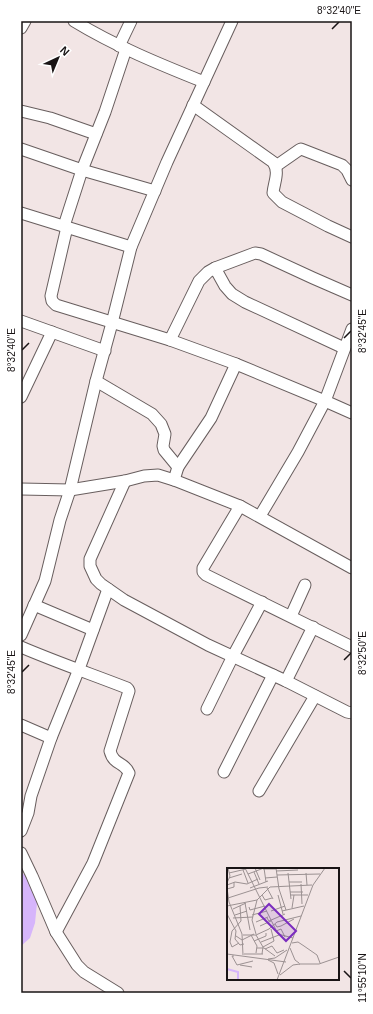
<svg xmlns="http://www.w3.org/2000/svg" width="373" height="1014" viewBox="0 0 373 1014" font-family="Arial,sans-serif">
	<rect width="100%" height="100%" fill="#f2e5e5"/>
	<polygon fill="#d6b5fb" points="21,872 29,879 37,903 35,923 30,938 21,946"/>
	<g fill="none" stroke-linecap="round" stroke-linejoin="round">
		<defs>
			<g id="minor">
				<path d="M 74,21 C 115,46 159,64 204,82"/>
				<polyline points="21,28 25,21"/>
				<polyline points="119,46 131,21"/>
				<path d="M 193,105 L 273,162 C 280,172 274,182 273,193 L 282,202 L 328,226 L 352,237"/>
				<polyline points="21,111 50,118 96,134"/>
				<polyline points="21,149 82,170 155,191"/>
				<polyline points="276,166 299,150 301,149 342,165 347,170 352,180"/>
				<polyline points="21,213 131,247"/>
				<polyline points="64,226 82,170 105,112 126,49"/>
				<polyline points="67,227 51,296 52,301 56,305 170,340 236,364 325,401 352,413"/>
				<polyline points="215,268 225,286 232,294 245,302 344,348"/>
				<polyline points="21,321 105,351"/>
				<polyline points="170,340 199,281 208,272 215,268 255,253 261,254 313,278 352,295"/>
				<polyline points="96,381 152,414 161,424 165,434 163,446 164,450 178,467 174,480"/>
				<polyline points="21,397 52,332"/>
				<polyline points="178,467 211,418 236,364"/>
				<polyline points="125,481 90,559 90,566 96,579 101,584 124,600 208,645 286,681 347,712 352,713"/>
				<polyline points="21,489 70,490 125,481 144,476 158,475 174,480 240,506 352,568"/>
				<polyline points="240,506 203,568 203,572 206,575 352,647"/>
				<polyline points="260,516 298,452 325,401 352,329"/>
				<polyline points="34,605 93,630"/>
				<polyline points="291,616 305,585"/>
				<polyline points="21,635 45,581 60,520 70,490 96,381 112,323 131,247 167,162 232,21"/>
				<path d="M 21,647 C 56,662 91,674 127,688 L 128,689 L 129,691 L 110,751 C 114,766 124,761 129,773 L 93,863 L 56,932"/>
				<polyline points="286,681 313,627"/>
				<polyline points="207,709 233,656 262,602"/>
				<polyline points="21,725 51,738"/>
				<polyline points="224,772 273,675"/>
				<polyline points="259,791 315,696"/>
				<polyline points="21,831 28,813 31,796 51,738 79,669 108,589"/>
				<polyline points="21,853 32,876 56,932 77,965 84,972 118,993"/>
			</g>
		</defs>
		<use href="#minor" stroke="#685e5e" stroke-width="13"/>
		<use href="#minor" stroke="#fff" stroke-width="11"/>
	</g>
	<path fill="none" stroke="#191415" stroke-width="1.5" d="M 332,29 L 339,22M 344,338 L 351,331M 22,350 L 29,343M 344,660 L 351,653M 22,672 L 29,665M 344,971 L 351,978"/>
	<g transform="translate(227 868)">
		<rect width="112" height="112" fill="#f2e5e5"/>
		<path fill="none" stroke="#d6b5fb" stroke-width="2" d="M 0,101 L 11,104 L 11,112"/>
		<path fill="none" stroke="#9b9192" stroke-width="1" d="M 18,0 L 51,66 L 66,70M 28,0 L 33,12M 49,0 L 52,21 L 59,42M 36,1 L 49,1M 16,2 L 21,15M 49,3 L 71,2M 27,4 L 32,16M 2,5 L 19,1M 61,5 L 64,31M 79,5 L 80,17M 21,6 L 37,0 L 39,14M 50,7 L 93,6M 2,10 L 15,6M 38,10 L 50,9M 62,14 L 75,14M 0,15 L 3,8 L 1,0M 74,16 L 75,36M 0,17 L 8,14 L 20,16 L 31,11M 0,20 L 2,34 L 15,66 L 16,87M 23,20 L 41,13M 40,20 L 46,31M 0,21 L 7,19 L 7,14M 63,24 L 76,24M 35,27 L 38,32 L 45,30M 51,27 L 56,46M 64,27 L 81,27M 1,30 L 32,20 L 41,19M 18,35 L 23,62M 0,38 L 30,32 L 43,19 L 85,17M 22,39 L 23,42 L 38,38M 65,40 L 67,27M 6,41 L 19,35M 44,43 L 58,38M 55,43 L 77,38M 0,46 L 9,63 L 8,71 L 13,77 L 17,76M 8,47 L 20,43M 25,47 L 40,43M 6,50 L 26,49M 40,50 L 42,53 L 58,46M 29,54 L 41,49M 48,56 L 50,59 L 54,58 L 67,51M 33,58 L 44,53M 49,63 L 54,61 L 58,69M 29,66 L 25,52 L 30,32M 16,67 L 29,67 L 42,61 L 50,54 L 74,48M 24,67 L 30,78 L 29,85M 29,67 L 36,79 L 35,86M 9,68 L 15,72 L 27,66M 27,73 L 39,68 L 39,65M 34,74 L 52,67M 12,75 L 5,79 L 3,74 L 5,63 L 14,53 L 13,38M 65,75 L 71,74 L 77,78 L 90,87 L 93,95M 36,79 L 47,73 L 44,61M 30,80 L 37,80 L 48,88M 63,80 L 68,92 L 72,95M 38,81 L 45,78 L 50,85 L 57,82M 0,86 L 59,94M 17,86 L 36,86M 7,88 L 5,88 L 10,97 L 26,93M 41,91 L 48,90 L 60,82M 41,92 L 47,95 L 51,106M 72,96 L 92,96 L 112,89M 13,97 L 25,99M 53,107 L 66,97 L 73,96M 50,112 L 86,17 L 98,0"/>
		<path fill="#7b2cbf" fill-opacity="0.15" stroke="#7b2cbf" stroke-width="2" d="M 42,36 L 69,63 L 59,73 L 32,46 Z"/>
		<rect width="112" height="112" fill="none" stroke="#191415" stroke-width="2"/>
	</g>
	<rect width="373" height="1014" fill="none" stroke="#ffffff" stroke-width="44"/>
	<g transform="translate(58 58) rotate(44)" stroke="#ffffff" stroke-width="3" paint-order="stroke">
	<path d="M0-3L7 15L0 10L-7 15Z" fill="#191415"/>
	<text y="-6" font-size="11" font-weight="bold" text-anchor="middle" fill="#191415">N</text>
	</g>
	<rect x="22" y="22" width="329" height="970" fill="none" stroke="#191415" stroke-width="1.5"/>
	<g font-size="10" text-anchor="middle" fill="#191415">
		<text x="339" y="14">8°32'40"E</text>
		<text transform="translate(362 331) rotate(-90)" y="4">8°32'45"E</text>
		<text transform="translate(11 350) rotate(-90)" y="4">8°32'40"E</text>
		<text transform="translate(362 653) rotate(-90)" y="4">8°32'50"E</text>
		<text transform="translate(11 672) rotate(-90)" y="4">8°32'45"E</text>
		<text transform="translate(362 978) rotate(-90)" y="4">11°55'10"N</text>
	</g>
</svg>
